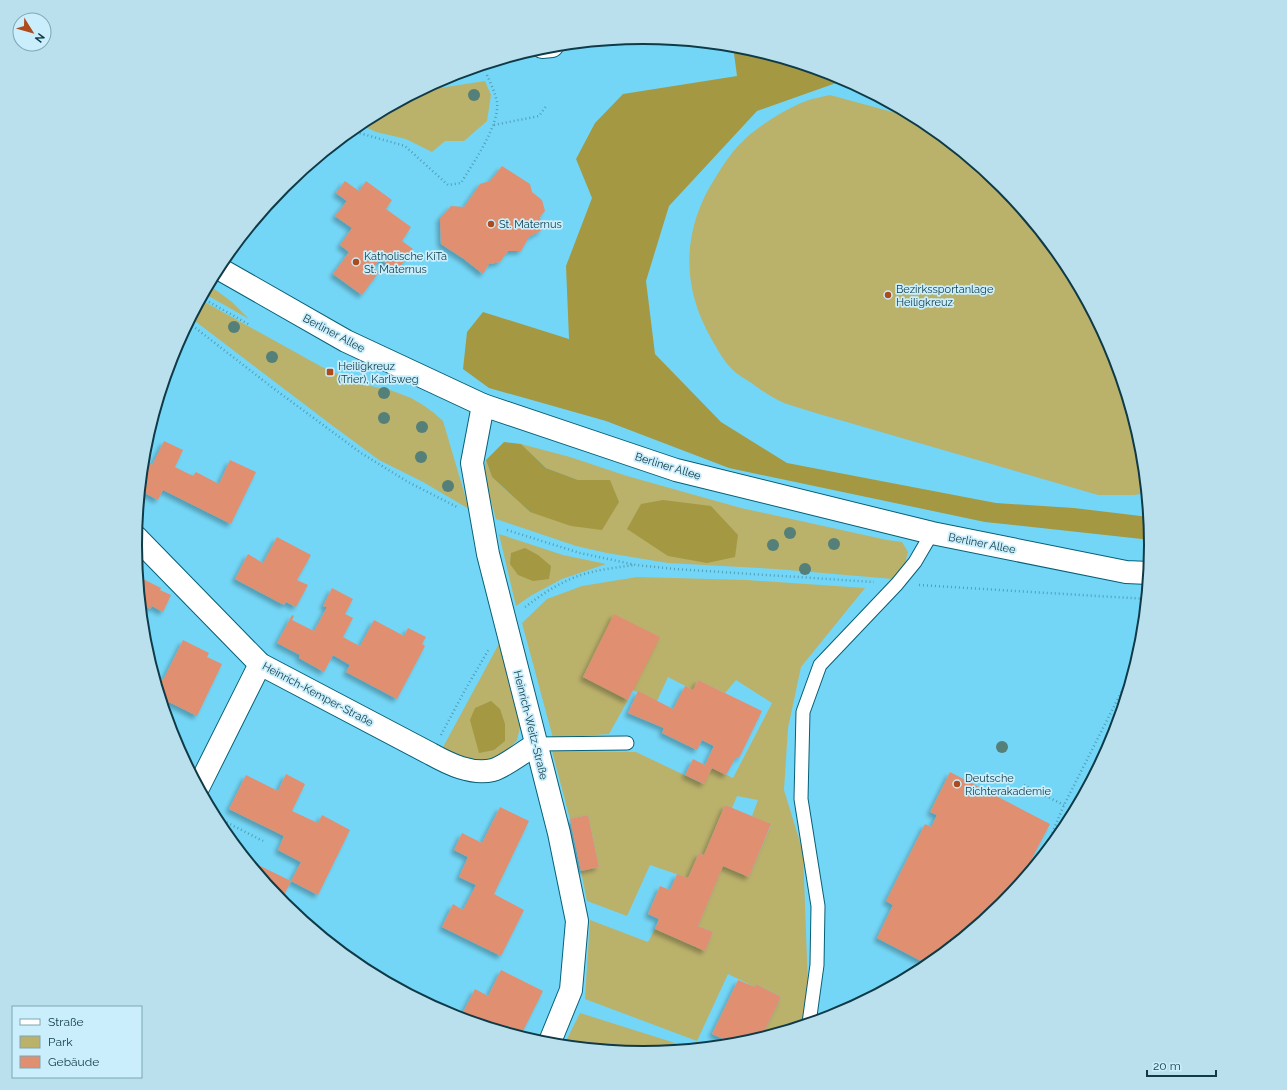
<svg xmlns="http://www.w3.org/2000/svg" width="1287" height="1090" viewBox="0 0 1287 1090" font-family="Raleway,sans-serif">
	<defs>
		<filter id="shadow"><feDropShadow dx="-3.5" dy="3.5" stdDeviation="2" flood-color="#0004"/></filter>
	</defs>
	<rect width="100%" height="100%" fill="#74d6f6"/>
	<g fill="#bab16b">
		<polygon points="485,81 491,95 487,121 464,141 445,141 432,152 406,139 376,132 359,124 420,91"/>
		<path d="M 830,95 L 918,119 L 926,123 L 1003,186 L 1066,263 L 1113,351 L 1142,446 L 1146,493 L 1134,495 L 1098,495 L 819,414 C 807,410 795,407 784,403 C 772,398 761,390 750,382 C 744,378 736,374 731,368 C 723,360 718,350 712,340 C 680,285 682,228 717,175 C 725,162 734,149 745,139 C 760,125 787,108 806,101 C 814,98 822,97 830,95 Z"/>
		<polygon points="209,285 232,302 249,319 205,294"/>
		<polygon points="201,300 322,367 360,384 390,390 411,398 423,405 434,413 443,421 469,509 423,482 379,460 329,423 191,318"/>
		<polygon points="521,444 570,457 627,476 741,508 887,540 902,542 908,552 905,564 893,579 776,569 668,563 607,553 576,546 496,519 483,473 486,460 492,477 530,512 610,480 578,480 546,468"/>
		<polygon points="499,534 563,555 606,564 562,579 532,595 516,606"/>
		<polygon points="637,577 747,580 865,588 801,667 788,728 784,790 803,852 808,987 802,1025 761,1038 781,997 756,984 755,987 728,974 697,1041 585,999 590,920 648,942 655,929 705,951 713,932 698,926 723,866 749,877 771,825 752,816 758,800 737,796 732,808 725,805 704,855 699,853 688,878 650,865 627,916 587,901 581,871 599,867 588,815 570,819 552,751 636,752 703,784 712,768 733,778 772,703 736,680 725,693 698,680 693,690 668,677 657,701 633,690 614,615 583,677 628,700 609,734 553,738 522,623 547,599 582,586"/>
		<polygon points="501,640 522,719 517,740 502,756 478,763 467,762 442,749"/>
		<polygon points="580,1013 672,1042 688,1049 643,1053 564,1045"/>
	</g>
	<g fill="#a49842">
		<polygon points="733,46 743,47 838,76 854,84 839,82 757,111 669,206 646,281 655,354 721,422 787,463 996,503 1074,508 1149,517 1151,540 985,522 729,468 606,421 489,388 463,369 467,332 483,312 569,339 566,266 592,198 576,159 595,123 623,94 737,76"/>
		<polygon points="504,442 521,444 546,468 578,480 610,480 619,502 602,530 571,526 530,512 492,477 486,460"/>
		<polygon points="663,500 711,506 738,535 735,557 707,563 668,556 627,529 641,504"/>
		<polygon points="525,548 538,555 551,566 549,579 533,581 518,575 510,564 511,553"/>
		<polygon points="491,701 500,709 505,724 505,741 494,750 479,753 470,720 475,708"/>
	</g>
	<g fill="#e08f70" filter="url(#shadow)">
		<polygon points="502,166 530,184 532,192 542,200 545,211 540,217 542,230 529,237 521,251 508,251 500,262 489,264 483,274 464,259 441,244 440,218 451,206 464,207 480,184 490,181"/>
		<polygon points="345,181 359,191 366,181 392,200 386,209 411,227 402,241 413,249 397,271 380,259 373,268 379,272 362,295 333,274 349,252 340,245 352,228 335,216 347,201 336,193"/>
		<polygon points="164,441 183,450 175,467 193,476 196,472 219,484 230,460 256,472 231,524 163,490 158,500 141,491 144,461 152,465"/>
		<polygon points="277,537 311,555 297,580 308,585 296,607 286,602 284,605 235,579 248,554 263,563"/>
		<polygon points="139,577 161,588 160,590 171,595 163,612 152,606 150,609 141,604"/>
		<polygon points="332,588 353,599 345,614 353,618 343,637 352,642 360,646 374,620 404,636 408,628 426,637 422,644 425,646 397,699 346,672 350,665 333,655 324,672 299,658 300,655 277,643 292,615 294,616 292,620 314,631 327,607 323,606"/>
		<polygon points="614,614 660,637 628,700 583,677"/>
		<polygon points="183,640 209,653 207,657 222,664 197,716 169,702 165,710 156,679 157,677 163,680"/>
		<polygon points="698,680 762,711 739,758 736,757 726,775 712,768 704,784 685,775 693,759 705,765 714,746 702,740 697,750 662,733 664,728 628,713 638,691 673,709 685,686 693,690"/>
		<polygon points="950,772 1050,824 1017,887 1006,900 1003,898 998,908 929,965 877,938 893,905 886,901 925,824 931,827 937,815 930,812"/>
		<polygon points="286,774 305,784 292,811 318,823 322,815 350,830 318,895 291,881 301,862 278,850 284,836 229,809 246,775 278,791"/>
		<polygon points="725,805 771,824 749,877 723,866 698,926 713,932 705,951 655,929 659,919 648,914 660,886 670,890 677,874 688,878 699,853 704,855"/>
		<polygon points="500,807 529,821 494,894 524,910 501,956 442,927 453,904 463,910 476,885 459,877 468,857 454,850 462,833 482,843"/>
		<polygon points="588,815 599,867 581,871 570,819"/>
		<polygon points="248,860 291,881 281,901"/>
		<polygon points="501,970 543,991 522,1033 506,1025 503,1031 460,1018 475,989 488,996"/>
		<polygon points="738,980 755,987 756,984 781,997 761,1038 742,1043 726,1045 728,1041 712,1034"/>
	</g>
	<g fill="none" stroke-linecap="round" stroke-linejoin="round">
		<defs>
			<g id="service">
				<polyline points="536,744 627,743"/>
				<polyline points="809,1023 817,965 818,906 801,799 803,712 820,665 897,584 915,562 932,533"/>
			</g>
			<g id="minor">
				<polyline points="542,47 552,46"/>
				<polyline points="483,405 472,463 488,554 559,833 577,921 571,990 549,1044"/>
				<path d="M 136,537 L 260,664 L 431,754 C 449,764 471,775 493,770 C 504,767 525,751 536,744"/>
				<polyline points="199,786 260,664"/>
			</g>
			<polyline id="tertiary" points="218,268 346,341 483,405 676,470 932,533 1126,572 1149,573"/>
		</defs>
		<use href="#service" stroke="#066077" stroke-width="15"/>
		<use href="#minor" stroke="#066077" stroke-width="24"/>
		<use href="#tertiary" stroke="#066077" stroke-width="24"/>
		<g stroke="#509eb7" stroke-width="2.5" stroke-dasharray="1 3" stroke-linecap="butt">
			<polyline points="494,125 539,116 547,105"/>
			<path d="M 352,131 L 405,146 L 448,185 L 461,183 C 473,163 500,125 497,102 C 495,92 490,82 486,73"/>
			<polyline points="202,298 250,325"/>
			<polyline points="189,323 273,388 361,453 408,482 457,507"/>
			<polyline points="507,530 580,553 636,565 675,569 874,582"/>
			<polyline points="919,585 1146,599"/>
			<path d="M 525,607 C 540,596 555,585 573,578 C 592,570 614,568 634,565"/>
			<polyline points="441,735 465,690 489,649"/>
			<polyline points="1024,785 1064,805"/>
			<polyline points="216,817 263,841"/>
			<polyline points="1043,855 1064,805 1135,665"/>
		</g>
		<use href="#service" stroke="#fff" stroke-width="13"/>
		<use href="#minor" stroke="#fff" stroke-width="22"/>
		<use href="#tertiary" stroke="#fff" stroke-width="22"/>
	</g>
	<g fill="#557f79">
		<circle cx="474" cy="95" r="6"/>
		<circle cx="234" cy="327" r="6"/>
		<circle cx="272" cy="357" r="6"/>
		<circle cx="384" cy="393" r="6"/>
		<circle cx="384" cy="418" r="6"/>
		<circle cx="422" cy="427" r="6"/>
		<circle cx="421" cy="457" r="6"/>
		<circle cx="448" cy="486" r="6"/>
		<circle cx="790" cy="533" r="6"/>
		<circle cx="834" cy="544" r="6"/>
		<circle cx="773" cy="545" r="6"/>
		<circle cx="805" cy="569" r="6"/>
		<circle cx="1002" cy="747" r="6"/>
	</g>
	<g fill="#af4a1d" stroke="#caeefb" stroke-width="1.5">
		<circle cx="491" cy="224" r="4"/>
		<circle cx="356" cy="262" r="4"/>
		<circle cx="888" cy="295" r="4"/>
		<rect x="326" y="368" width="8" height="8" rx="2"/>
		<circle cx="957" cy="784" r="4"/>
	</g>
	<g text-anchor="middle" stroke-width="3.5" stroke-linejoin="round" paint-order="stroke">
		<g font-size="11" fill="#0f3a47" stroke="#caeefb" text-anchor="start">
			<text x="499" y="228">St. Maternus</text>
			<text x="364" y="260">Katholische KiTa<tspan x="364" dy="13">St. Maternus</tspan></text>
			<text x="896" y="293">Bezirkssportanlage<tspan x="896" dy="13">Heiligkreuz</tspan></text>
			<text x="338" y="370">Heiligkreuz<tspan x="338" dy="13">(Trier), Karlsweg</tspan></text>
			<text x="965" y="782">Deutsche<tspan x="965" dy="13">Richterakademie</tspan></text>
		</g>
		<g font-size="11" fill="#0f3a47" stroke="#caeefb">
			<text transform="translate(334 333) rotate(28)" y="4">Berliner Allee</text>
			<text transform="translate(668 466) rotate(17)" y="4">Berliner Allee</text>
			<text transform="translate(982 543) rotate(11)" y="4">Berliner Allee</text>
			<text transform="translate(318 694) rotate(28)" y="4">Heinrich-Kemper-Straße</text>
			<text transform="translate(531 725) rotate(76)" y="4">Heinrich-Weitz-Straße</text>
		</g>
	</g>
	<path d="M0 0H1287V1090H0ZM142 545a501 501 0 1 1 1002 0a501 501 0 1 1-1002 0Z" fill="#bbe0ed" fill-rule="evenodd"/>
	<path fill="none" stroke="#0f3a47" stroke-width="2" d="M142 545a501 501 0 1 1 1002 0a501 501 0 1 1-1002 0Z"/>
	<rect x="12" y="1006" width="130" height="72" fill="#caeefb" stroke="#7fa6b3"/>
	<rect x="20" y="1019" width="20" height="6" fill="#ffffff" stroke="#7fa6b3"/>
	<text x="48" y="1026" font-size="12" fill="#0f3a47">Straße</text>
	<rect x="20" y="1036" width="20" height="12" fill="#bab16b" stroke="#7fa6b3"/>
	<text x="48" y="1046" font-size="12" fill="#0f3a47">Park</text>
	<rect x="20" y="1056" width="20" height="12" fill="#e08f70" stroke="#7fa6b3"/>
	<text x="48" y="1066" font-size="12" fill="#0f3a47">Gebäude</text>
	<g transform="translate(32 32) rotate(127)"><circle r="19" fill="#caeefb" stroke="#7fa6b3"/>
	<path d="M0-3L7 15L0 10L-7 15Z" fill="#af4a1d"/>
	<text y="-6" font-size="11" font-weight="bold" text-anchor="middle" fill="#0f3a47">N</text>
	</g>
	<path d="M1147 1070v6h69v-6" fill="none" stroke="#0f3a47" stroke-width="2"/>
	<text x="1153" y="1070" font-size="12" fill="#0f3a47" stroke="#caeefb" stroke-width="3" paint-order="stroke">20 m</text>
</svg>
